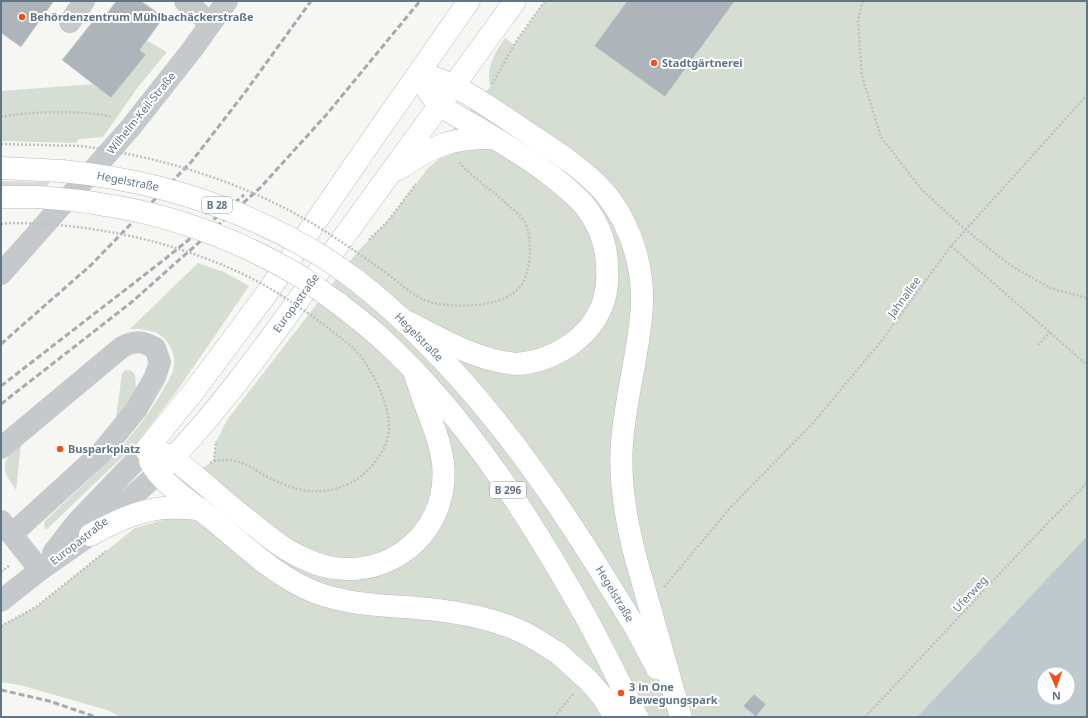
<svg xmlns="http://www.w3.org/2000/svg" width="1088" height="718" viewBox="0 0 1088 718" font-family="'Noto Sans',sans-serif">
	<rect width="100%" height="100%" fill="#f6f6f2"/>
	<g fill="#d6ded3">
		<path d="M 545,1 L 1087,1 L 1087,536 L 917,717 L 121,717 L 107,710 L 20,685 L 1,682 L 1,626 L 36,607 L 135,528 L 163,520 L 164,496 L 181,480 L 214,461 L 216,442 L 227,420 L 302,323 L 358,251 L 388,221 L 428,168 L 439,159 L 452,154 L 453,129 L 490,87 C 486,66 494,55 505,38 L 514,45 Z"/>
		<polygon points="141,37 167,52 138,87 103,137 79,139 76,143 1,141 1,91 95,84"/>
		<polygon points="1,181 50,182 44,189 1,188"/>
		<path d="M 198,263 L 224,272 L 249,286 L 179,388 L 136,444 L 46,530 L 44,525 L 45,521 C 88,480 135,441 164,388 C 168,382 173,373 174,366 C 175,358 173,350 168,343 C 159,330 145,329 130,329 Z"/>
		<polygon points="127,370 132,371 135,375 136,388 132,397 118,417 116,417 122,374 124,371"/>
		<path d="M 21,445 L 16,490 C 0,468 0,462 21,445 Z"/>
	</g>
	<path fill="#bec9ce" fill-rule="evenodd" d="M 1087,536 L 1087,717 L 917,717 ZM 1044,674 L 1068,674 L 1068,698 L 1044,698 Z"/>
	<g fill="#adb5bb" stroke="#d7d7d5">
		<polygon points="1,1 54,1 21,47 1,33"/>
		<polygon points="116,1 141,1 164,17 140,50 146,55 111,98 62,60 97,16 102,20"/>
		<polygon points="627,1 735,1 665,97 594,46"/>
		<polygon points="754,694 766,704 756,717 743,706"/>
	</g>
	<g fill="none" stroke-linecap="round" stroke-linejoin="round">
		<defs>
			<g id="major">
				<path d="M 419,73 C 458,82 500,115 534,137 C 558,153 586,171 605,193 C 633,227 646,274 641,317 C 637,360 625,401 622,443 C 619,482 626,521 636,559"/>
				<polyline points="1,168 62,171"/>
				<path d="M 399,169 C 432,146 452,137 494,138"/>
				<polyline points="1,197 38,197"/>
				<path d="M 356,280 C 461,362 542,475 611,588"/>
				<path d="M 338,303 C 353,315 368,326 382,339 C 467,417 531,519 587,619"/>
				<path d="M 402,319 C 434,335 466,355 502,362 C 506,362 512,364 517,364 C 554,361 592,338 604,300 C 607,289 608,276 607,264 C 606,242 599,224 585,206 C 575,194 562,184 549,174 C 515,148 476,128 439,105 C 430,95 424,85 419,73"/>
				<polyline points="146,450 197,387 264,297 369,144 469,1"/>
				<path d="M 161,452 L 173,458 C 201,480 227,504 255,526 C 270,538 286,551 305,559 C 374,592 451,540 443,463 C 441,447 436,432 430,417 C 424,402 419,386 414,371"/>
				<path d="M 150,461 C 159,481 193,504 211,518 C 244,545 277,578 317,593 C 356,607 397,605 437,610 C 469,614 504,621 532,637 C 541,642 549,648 558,653"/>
				<path d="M 158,473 C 221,410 273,335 325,263 C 388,176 452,88 515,1"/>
				<path d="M 90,535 C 113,523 136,511 163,508 C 175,507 188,508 200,509"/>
			</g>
		</defs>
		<use href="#major" stroke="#b8bcc0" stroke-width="23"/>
		<g stroke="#bec1c3" stroke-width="2.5" stroke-dasharray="2 2" stroke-linecap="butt">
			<polyline points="863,1 858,20 862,76 881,137 922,190 966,230 1010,265 1050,288 1087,298"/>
			<polyline points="492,84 517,40 545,1"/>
			<path d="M 1,117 C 30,111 84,110 112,117"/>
			<polyline points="1,144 81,146"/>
			<polyline points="1,224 9,223"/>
			<polyline points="369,240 388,221 416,184"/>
			<polyline points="951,246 1087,365"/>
			<path d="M 388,274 C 402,285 416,299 434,303 C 458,308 507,308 522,284 C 527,276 529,265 530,255 C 530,244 530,232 525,223 C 521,215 512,209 506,203 C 490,189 472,177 458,161"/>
			<polyline points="1038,345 1050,332"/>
			<path d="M 214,461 C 221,460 228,459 235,461 C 245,463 253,468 262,474 C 284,486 308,496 334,489 C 348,485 360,479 370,468 C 380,456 389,443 389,428 C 389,403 372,367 354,349 C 344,340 333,332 323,324"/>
			<polyline points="210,463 214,461 216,441"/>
			<polyline points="1,572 10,565"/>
			<polyline points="664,587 731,507 813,423 883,339 951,246 1087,95"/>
			<polyline points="1,626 36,607 106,551"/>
			<polyline points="554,717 574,693"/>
			<path d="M 865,717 C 939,639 1012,559 1087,483"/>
		</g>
		<g stroke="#c5c9cc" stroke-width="22">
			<polyline points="185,1 210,23"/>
			<polyline points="70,22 84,1"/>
			<polyline points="1,274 131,127 191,51 227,1"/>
			<path d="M 1,448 L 122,347 C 135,340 142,341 155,348 L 160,362 L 155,377 L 136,410 L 100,454 L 12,534"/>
			<polyline points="1,521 40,570"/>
			<polyline points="53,553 77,522 146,450"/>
			<polyline points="1,601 40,570 90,535 158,473"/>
		</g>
		<use href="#major" stroke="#fff" stroke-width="22"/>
		<g stroke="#a5abb1" stroke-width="3" stroke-dasharray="6 3" stroke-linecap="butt">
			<polyline points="1,344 91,265 192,161 246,91 311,1"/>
			<polyline points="1,386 165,259 244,195"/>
			<polyline points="1,404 133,301 260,188 327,114 420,1"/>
			<polyline points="1,690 49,701 96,717"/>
		</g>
		<defs>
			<g id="major-bridge">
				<path d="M 62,171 C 157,180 242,207 323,257 C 334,264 345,272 356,280"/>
				<path d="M 38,197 C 59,199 79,200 99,204 C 171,214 241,241 303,278 C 315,286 326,295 338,303"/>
				<polyline points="636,559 680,714"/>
				<polyline points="611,588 635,627 657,668"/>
				<polyline points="587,619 607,657 637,717"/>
				<polyline points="558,653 588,680 602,696 615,717"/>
			</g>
		</defs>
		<use href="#major-bridge" stroke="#b8bcc0" stroke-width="23" stroke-linecap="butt"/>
		<g stroke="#bec1c3" stroke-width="2.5" stroke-dasharray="2 2" stroke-linecap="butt">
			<path d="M 81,146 C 161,157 240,181 310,222 C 337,238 362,256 388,274"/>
			<path d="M 9,223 C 90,223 170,240 243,274 C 272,288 298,306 323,324"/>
		</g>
		<use href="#major-bridge" stroke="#fff" stroke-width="22"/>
	</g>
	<g fill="#f15117" stroke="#fff" stroke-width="1.5">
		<circle cx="22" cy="17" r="4"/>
		<circle cx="654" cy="63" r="4"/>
		<circle cx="60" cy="449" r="4"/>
		<circle cx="621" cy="693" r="4"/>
	</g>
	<g text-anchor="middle" stroke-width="4" stroke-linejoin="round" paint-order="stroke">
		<g fill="#fff" stroke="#919eaa" stroke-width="1">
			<rect x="202" y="197" width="30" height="16" rx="3"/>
			<rect x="490" y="482" width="36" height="16" rx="3"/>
		</g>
		<g font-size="10" font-weight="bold" fill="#627586">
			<text x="217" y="209">B 28</text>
			<text x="508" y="494">B 296</text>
		</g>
		<g font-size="11" font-weight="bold" fill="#627586" stroke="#fff" text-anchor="start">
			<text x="30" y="21">Behördenzentrum Mühlbachäckerstraße</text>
			<text x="662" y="67">Stadtgärtnerei</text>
			<text x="68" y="453">Busparkplatz</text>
			<text x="629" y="691">3 in One<tspan x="629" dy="13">Bewegungspark</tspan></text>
		</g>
		<g font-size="11" fill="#627586" stroke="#fff">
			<text transform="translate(141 113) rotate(-51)" y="4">Wilhelm-Keil-Straße</text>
			<text transform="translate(128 181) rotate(11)" y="4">Hegelstraße</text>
			<text transform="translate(904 297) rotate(-54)" y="4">Jahnallee</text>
			<text transform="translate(296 303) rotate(-54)" y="4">Europastraße</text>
			<text transform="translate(419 337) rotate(45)" y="4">Hegelstraße</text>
			<text transform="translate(79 541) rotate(-38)" y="4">Europastraße</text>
			<text transform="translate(615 594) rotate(59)" y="4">Hegelstraße</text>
			<text transform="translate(970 594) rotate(-47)" y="4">Uferweg</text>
		</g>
	</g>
	<rect width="1088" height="718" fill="none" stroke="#627586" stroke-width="4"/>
	<g transform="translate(1056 686) rotate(178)"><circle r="19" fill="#ffffff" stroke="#c0c8cf"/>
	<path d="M0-3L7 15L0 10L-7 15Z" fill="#f15117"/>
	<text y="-6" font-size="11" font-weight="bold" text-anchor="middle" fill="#627586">N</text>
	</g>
</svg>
